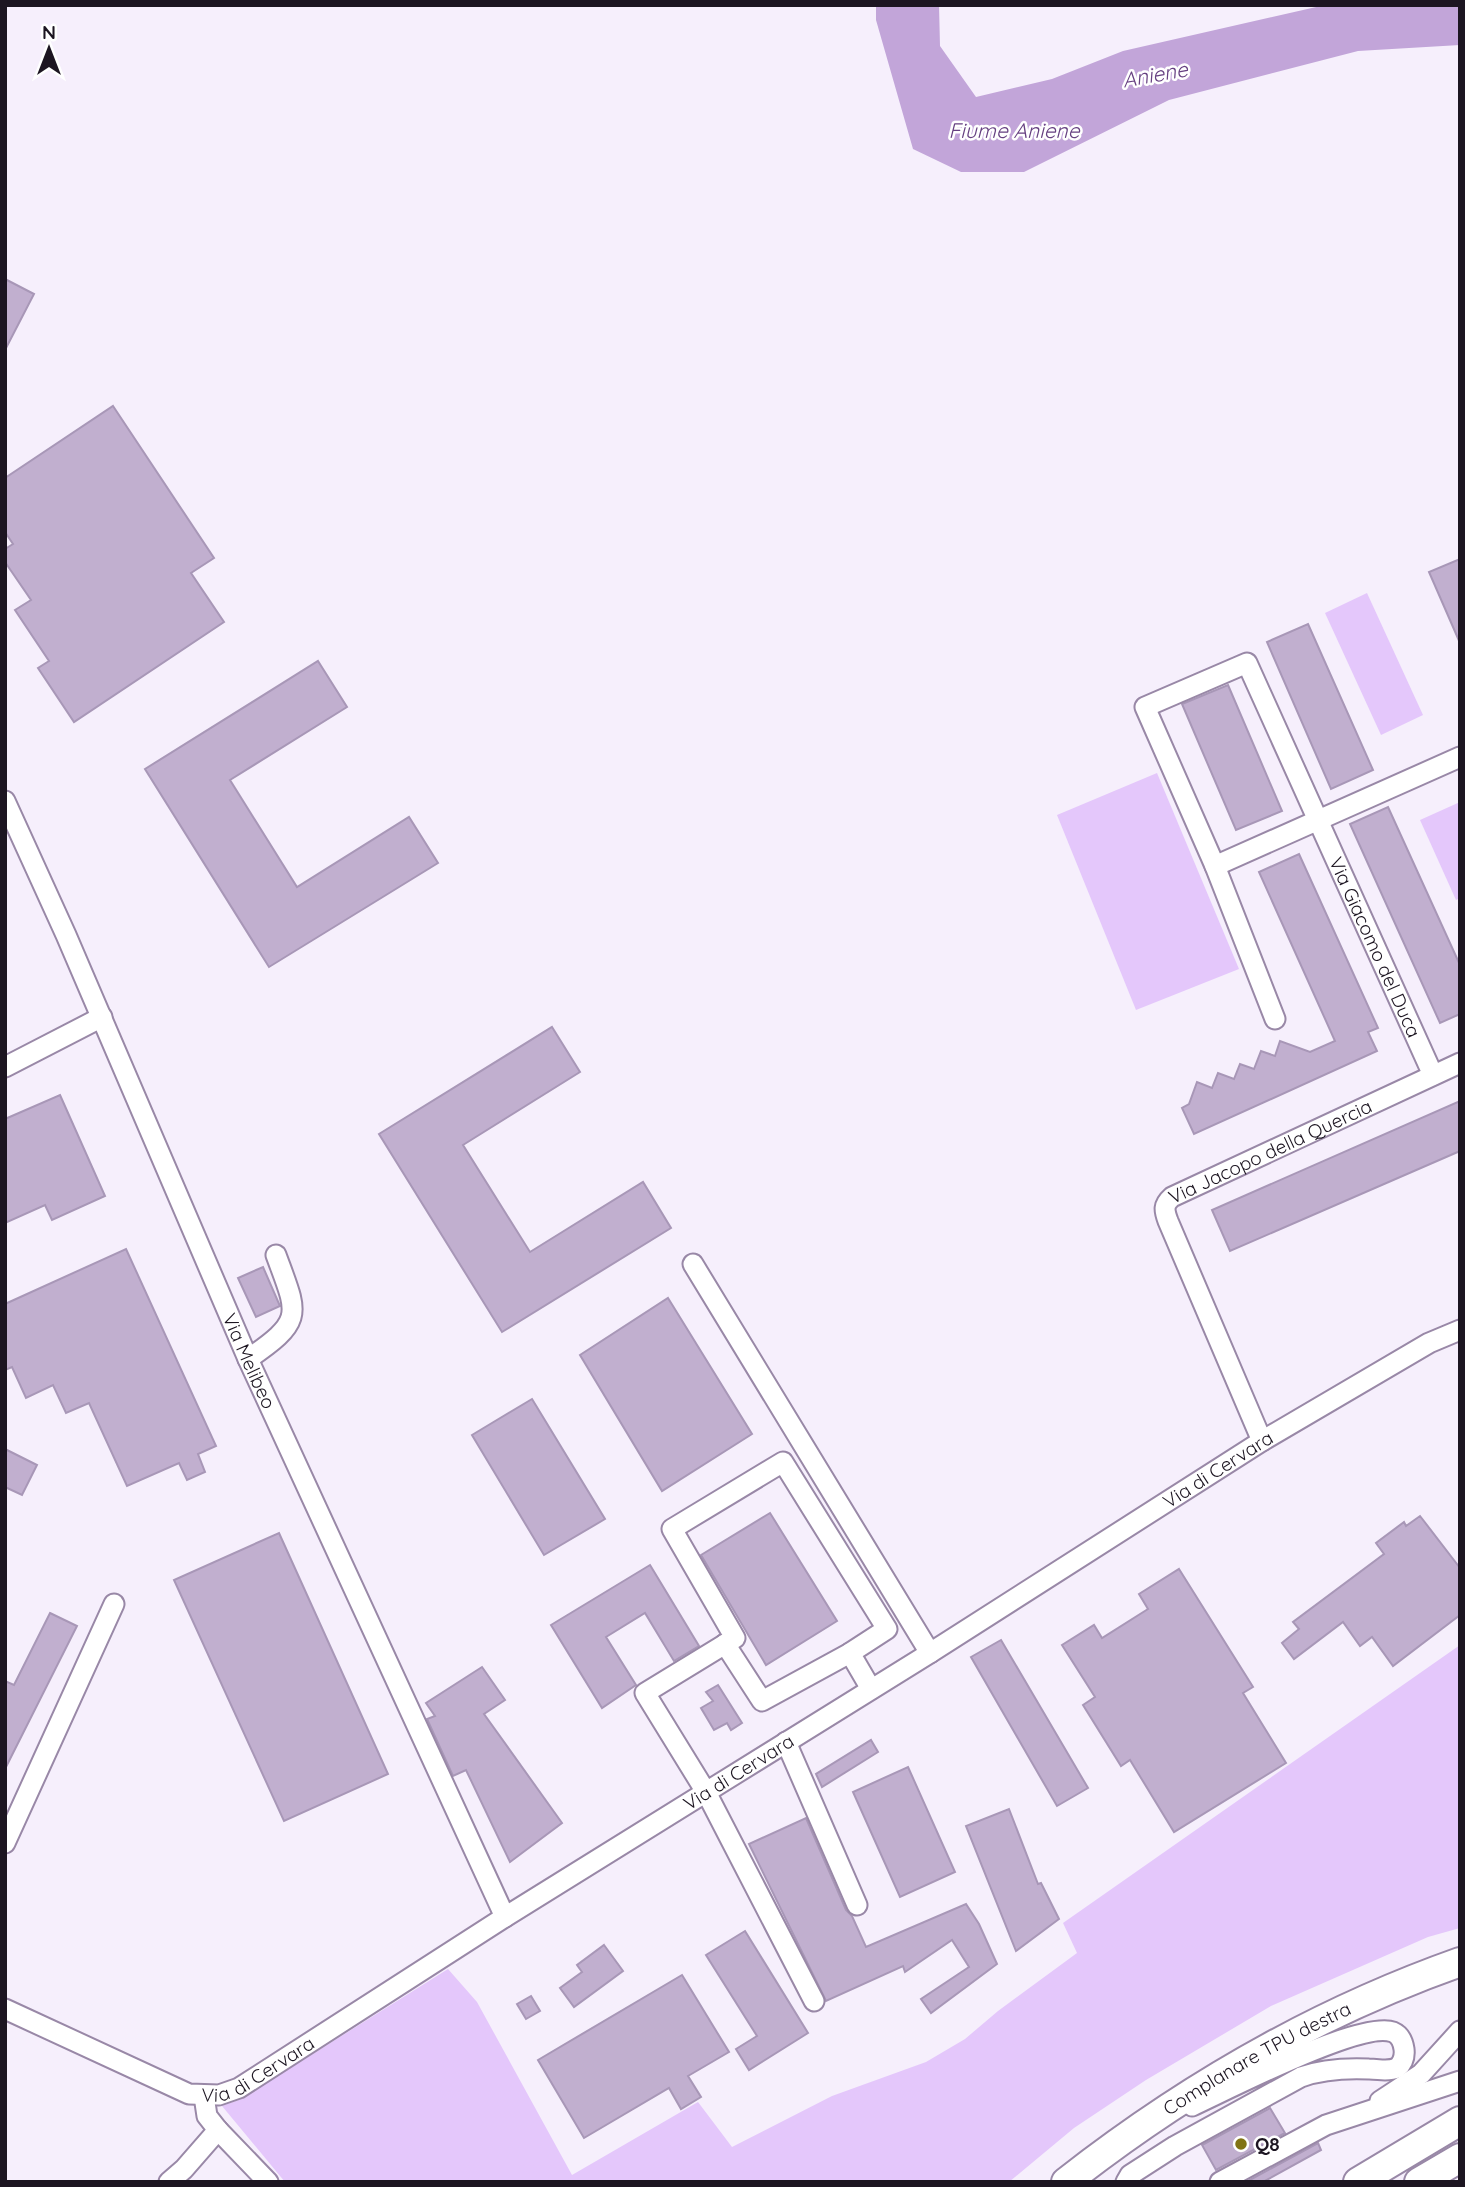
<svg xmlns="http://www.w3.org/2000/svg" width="1465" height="2187" viewBox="0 0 1465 2187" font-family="Quicksand,sans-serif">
	<rect width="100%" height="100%" fill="#f6effc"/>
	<g fill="#e4c7fb">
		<polygon points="1367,593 1423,715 1381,735 1325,613"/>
		<polygon points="1157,773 1239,969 1136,1010 1057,815"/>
		<polygon points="1460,802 1460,898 1456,900 1420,820"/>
		<polygon points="1460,1645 1460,1928 1428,1937 1271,2006 1146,2080 1074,2128 1009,2182 285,2182 222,2106 241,2099 448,1969 477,2002 572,2175 698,2102 732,2147 832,2096 926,2062 965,2039 998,2011 1077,1953 1063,1923"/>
	</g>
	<polygon fill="#c2a5d9" points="876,5 939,5 940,46 976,97 1052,79 1123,51 1325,5 1460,5 1460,45 1358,51 1169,100 1024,172 961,172 913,149 876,20"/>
	<g fill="#c1afcf" stroke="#a897b7" stroke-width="2">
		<polygon points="5,279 34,294 5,350"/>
		<polygon points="113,406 214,558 191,573 224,622 74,722 38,668 49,661 15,610 31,600 5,562 5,549 13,544 5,532 5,478"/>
		<polygon points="1460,559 1460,643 1429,572"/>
		<polygon points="1308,624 1373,770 1331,789 1267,642"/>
		<polygon points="318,661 347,707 230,780 297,887 409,817 438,863 269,967 145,769"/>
		<polygon points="1228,685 1282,811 1236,830 1182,704"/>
		<polygon points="1388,807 1460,965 1460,1014 1440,1023 1350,824"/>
		<polygon points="1299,854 1378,1028 1368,1032 1377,1051 1194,1134 1182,1108 1189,1104 1197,1082 1212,1088 1218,1073 1234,1079 1240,1064 1254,1069 1261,1051 1275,1056 1280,1041 1310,1052 1335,1041 1259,872"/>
		<polygon points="552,1027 580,1072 463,1145 530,1252 643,1182 671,1228 502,1332 379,1134"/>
		<polygon points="60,1095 105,1196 52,1220 45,1205 5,1223 5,1119"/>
		<polygon points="1460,1101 1460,1151 1230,1251 1212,1210"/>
		<polygon points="126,1249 216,1446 198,1454 205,1472 187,1480 179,1463 127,1486 89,1403 66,1413 53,1385 26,1398 12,1367 5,1370 5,1304"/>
		<polygon points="263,1267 280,1306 256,1317 238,1278"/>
		<polygon points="668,1298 752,1434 662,1491 580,1355"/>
		<polygon points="532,1399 605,1519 544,1555 472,1435"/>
		<polygon points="5,1449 37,1465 22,1495 5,1487"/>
		<polygon points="770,1513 837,1621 766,1665 701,1555"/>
		<polygon points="1420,1516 1460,1568 1460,1615 1393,1666 1372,1637 1360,1646 1343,1622 1294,1659 1282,1643 1299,1629 1293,1622 1384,1554 1376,1543 1404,1522 1406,1526"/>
		<polygon points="279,1533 388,1774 284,1821 174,1580"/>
		<polygon points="650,1565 699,1646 674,1661 645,1613 606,1637 636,1685 602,1708 551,1625"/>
		<polygon points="1179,1569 1253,1687 1243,1693 1286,1763 1174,1832 1130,1760 1121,1766 1083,1705 1095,1697 1062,1645 1094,1625 1102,1638 1148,1609 1139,1594"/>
		<polygon points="50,1613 77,1626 5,1769 5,1681 14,1685"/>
		<polygon points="1001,1640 1088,1788 1057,1806 971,1657"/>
		<polygon points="482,1667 505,1700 484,1714 562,1823 510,1862 466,1770 453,1776 427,1719 435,1716 426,1703"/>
		<polygon points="718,1685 742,1723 731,1730 727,1723 714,1730 701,1708 713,1701 706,1692"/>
		<polygon points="871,1740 878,1752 822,1787 816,1774"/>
		<polygon points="908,1767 955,1872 900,1897 853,1792"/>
		<polygon points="1009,1809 1038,1884 1041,1883 1059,1919 1016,1951 966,1826"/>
		<polygon points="806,1818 846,1910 852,1916 866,1947 966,1904 979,1924 997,1964 931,2013 921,1999 969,1967 952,1940 905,1972 903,1966 826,2001 749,1844"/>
		<polygon points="745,1931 808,2033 749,2070 736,2049 757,2036 706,1955"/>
		<polygon points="604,1945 623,1971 574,2007 560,1988 582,1972 577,1965"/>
		<polygon points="682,1975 729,2052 688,2076 701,2097 681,2109 669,2088 584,2138 538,2060"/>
		<polygon points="531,1996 540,2011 526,2019 517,2004"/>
		<polygon points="1270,2108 1285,2133 1216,2170 1202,2145"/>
		<polygon points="1318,2143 1321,2150 1263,2182 1246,2182"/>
	</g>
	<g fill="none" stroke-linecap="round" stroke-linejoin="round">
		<defs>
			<g id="minor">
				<path id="s1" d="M 5,801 L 66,935 L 248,1359 L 505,1917"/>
				<polyline points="1215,866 1460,757"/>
				<path id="s2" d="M 1275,1019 L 1215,866 L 1145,707 L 1247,663 L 1433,1075"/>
				<polyline points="5,1067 102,1017"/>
				<polyline points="693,1264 930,1653"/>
				<path d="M 248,1359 C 305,1320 298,1315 276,1255"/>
				<path id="s3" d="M 1262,1441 L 1168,1221 C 1164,1210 1163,1205 1172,1197 L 1460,1063"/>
				<polyline points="725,1644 762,1701 850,1653"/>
				<polyline points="786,1742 857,1905"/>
				<polyline points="5,1843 114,1604"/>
				<polyline points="814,2001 706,1792 645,1693 735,1638 672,1529 783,1462 887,1629 850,1653 871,1689"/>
				<path id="s4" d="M 5,2009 L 189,2094 L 219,2095 L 239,2088 L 505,1917 L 930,1653 L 1262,1441 L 1429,1343 L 1460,1330"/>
				<polyline points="204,2096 207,2116 218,2130 268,2182"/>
				<polyline points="1380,2101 1421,2074 1460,2031"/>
				<polyline points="169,2182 184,2169 218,2130"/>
				<path d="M 1126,2182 L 1130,2175 L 1175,2146 L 1301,2077 C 1323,2069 1346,2068 1369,2069 C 1380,2069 1387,2072 1397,2068 C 1403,2063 1405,2057 1404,2049 C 1403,2042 1400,2035 1393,2032 C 1361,2020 1227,2090 1192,2106"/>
				<polyline points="1220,2182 1326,2125 1460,2081"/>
			</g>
			<g id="highway">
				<path id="s5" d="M 1066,2182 C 1186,2088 1316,2013 1460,1962"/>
				<polyline points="1358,2182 1460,2121"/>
				<polyline points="1419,2182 1460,2158"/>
			</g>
		</defs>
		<use href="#minor" stroke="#9988a7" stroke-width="23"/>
		<use href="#highway" stroke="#9988a7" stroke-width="32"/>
		<use href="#minor" stroke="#fff" stroke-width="19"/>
		<use href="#highway" stroke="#fff" stroke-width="28"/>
	</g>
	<circle fill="#817314" stroke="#fff" stroke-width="2.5" cx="1241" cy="2144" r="7"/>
	<g text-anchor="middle" stroke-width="5" stroke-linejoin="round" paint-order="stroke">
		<g font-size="19" fill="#1c1521" stroke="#fff">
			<text dy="7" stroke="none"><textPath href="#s2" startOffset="761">Via Giacomo del Duca</textPath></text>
			<text dy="7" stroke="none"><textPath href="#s3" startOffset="374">Via Jacopo della Quercia</textPath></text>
			<text dy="7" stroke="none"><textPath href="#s1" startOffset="611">Via Melibeo</textPath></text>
			<text dy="7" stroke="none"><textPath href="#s4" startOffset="1412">Via di Cervara</textPath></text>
			<text dy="7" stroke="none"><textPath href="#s4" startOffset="845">Via di Cervara</textPath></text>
			<text dy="7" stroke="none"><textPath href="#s5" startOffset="228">Complanare TPU destra</textPath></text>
			<text dy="7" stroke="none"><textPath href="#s4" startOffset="278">Via di Cervara</textPath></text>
		</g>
		<g font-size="19" font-weight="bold" fill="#1c1521" stroke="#fff" text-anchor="start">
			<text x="1255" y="2151">Q8</text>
		</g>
		<g font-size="21" font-style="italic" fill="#664081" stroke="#fff">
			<text transform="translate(1155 75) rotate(-10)" y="7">Aniene</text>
			<text x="1014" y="138">Fiume Aniene</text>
		</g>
	</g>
	<rect width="1465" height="2187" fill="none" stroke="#1c1521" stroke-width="14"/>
	<g transform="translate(49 49)" stroke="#ffffff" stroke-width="5" paint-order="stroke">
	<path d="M0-5L12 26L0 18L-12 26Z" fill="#1c1521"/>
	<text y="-10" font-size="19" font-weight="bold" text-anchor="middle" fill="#1c1521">N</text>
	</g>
</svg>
